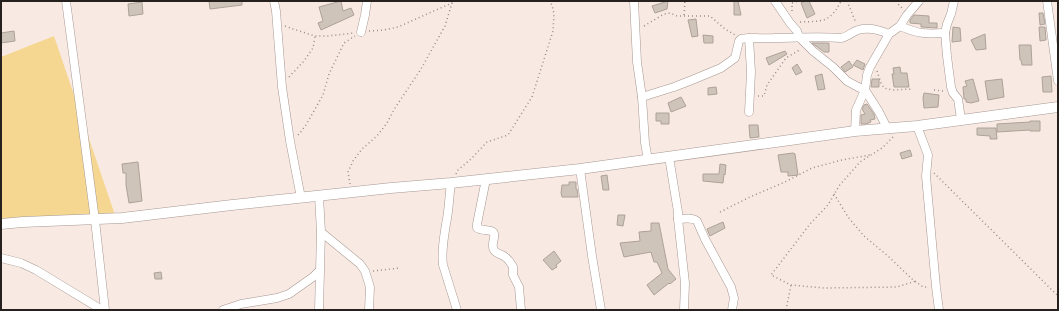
<svg xmlns="http://www.w3.org/2000/svg" width="1059" height="311" viewBox="0 0 1059 311" font-family="'Asap Condensed',sans-serif">
	<rect width="100%" height="100%" fill="#f9e9e3"/>
	<polygon fill="#f6d791" points="54,36 115,215 1,223 1,57"/>
	<g fill="#cfc4ba" stroke="#ada298">
		<polygon points="209,1 242,1 242,5 210,9"/>
		<polygon points="341,1 343,11 351,8 354,15 321,30 318,23 323,21 319,7"/>
		<polygon points="668,1 667,9 655,13 652,6"/>
		<polygon points="734,1 738,1 741,15 734,15"/>
		<polygon points="805,1 809,1 815,14 807,18 801,3"/>
		<polygon points="142,2 143,14 129,16 128,4"/>
		<polygon points="1039,13 1043,13 1045,24 1040,25"/>
		<polygon points="914,15 929,16 929,23 937,23 937,28 922,27 921,27 921,24 910,23 910,20"/>
		<polygon points="696,19 698,36 692,37 688,20"/>
		<polygon points="953,27 960,28 961,41 952,42"/>
		<polygon points="1039,27 1045,27 1046,40 1040,41"/>
		<polygon points="14,31 15,41 1,43 1,33"/>
		<polygon points="985,34 986,49 976,50 971,40"/>
		<polygon points="703,35 713,36 713,43 704,43"/>
		<polygon points="812,43 829,43 829,52 824,52"/>
		<polygon points="1019,45 1031,45 1032,65 1022,65 1021,60 1020,60"/>
		<polygon points="785,51 787,54 769,65 766,58"/>
		<polygon points="857,60 865,64 863,70 853,65"/>
		<polygon points="849,61 853,67 845,72 841,67"/>
		<polygon points="797,64 802,72 796,75 792,68"/>
		<polygon points="900,67 901,73 907,73 909,87 894,87 892,74 894,74 893,68"/>
		<polygon points="822,74 825,89 818,90 815,76"/>
		<polygon points="1051,76 1052,92 1043,92 1042,77"/>
		<polygon points="872,79 879,79 879,87 871,87"/>
		<polygon points="973,79 979,101 971,103 966,102 966,99 964,99 963,87 967,86 965,81"/>
		<polygon points="1002,79 1004,97 988,100 985,81"/>
		<polygon points="716,87 717,94 708,95 708,88"/>
		<polygon points="924,93 939,95 938,107 924,108 923,98"/>
		<polygon points="681,97 686,106 671,112 668,103"/>
		<polygon points="867,104 874,114 875,119 870,120 871,122 866,124 861,124 861,115 865,114 862,109 864,105"/>
		<polygon points="656,113 669,113 669,124 661,124 661,121 656,121"/>
		<polygon points="1030,121 1040,121 1040,131 1030,131 1030,130 997,132 997,124 1030,122"/>
		<polygon points="749,125 758,125 759,137 750,138"/>
		<polygon points="977,128 996,128 997,139 990,139 990,136 977,135"/>
		<polygon points="910,150 912,156 902,159 900,153"/>
		<polygon points="793,153 795,154 798,175 788,176 788,172 781,172 778,155"/>
		<polygon points="138,162 142,201 129,203 126,185 126,173 123,173 122,164"/>
		<polygon points="720,164 726,165 725,175 724,174 723,183 703,181 703,174 719,174"/>
		<polygon points="607,175 609,190 603,190 601,176"/>
		<polygon points="569,182 576,182 576,189 577,189 578,197 562,197 561,193 562,185 569,185"/>
		<polygon points="618,215 625,215 623,226 617,225"/>
		<polygon points="723,222 725,228 710,236 707,229"/>
		<polygon points="651,223 659,223 668,269 676,279 670,284 669,283 654,295 647,285 662,273 657,262 654,262 651,252 629,256 624,257 620,243 640,241 639,232 651,231"/>
		<polygon points="554,251 561,261 556,265 557,267 552,270 543,260"/>
		<polygon points="161,272 162,279 155,279 154,273"/>
	</g>
	<g fill="none" stroke-linecap="round" stroke-linejoin="round">
		<defs>
			<g id="minor">
				<polyline points="66,1 95,220 105,310"/>
				<polyline points="274,1 276,11 282,87 290,141 301,198"/>
				<polyline points="634,1 637,62 642,97 645,143 648,160"/>
				<polyline points="775,1 790,23 797,31 799,37 813,51 833,67 847,81 858,87 865,90 879,112 887,128"/>
				<polyline points="954,1 951,14 947,24 945,33 947,56 951,87 953,93 958,99 961,119"/>
				<polyline points="1047,1 1058,81"/>
				<path d="M 900,26 C 918,34 925,34 945,33"/>
				<polyline points="361,32 365,15 367,1"/>
				<path d="M 642,97 L 674,87 L 692,80 L 721,68 L 735,58 L 739,41 L 741,39 C 752,37 764,39 775,38 C 797,38 819,36 841,38 C 847,37 852,32 858,30 C 868,27 880,30 889,34"/>
				<polyline points="749,112 751,72 749,38"/>
				<polyline points="917,126 928,155 926,176 936,287 939,310"/>
				<polyline points="855,131 856,110 865,90 867,75 870,67 889,34 900,26 907,15 919,1"/>
				<polyline points="669,157 678,212 678,219 685,283 684,310"/>
				<polyline points="580,169 592,256 601,310"/>
				<path d="M 486,179 L 477,224 L 477,228 C 482,231 489,229 493,232 C 497,235 490,245 494,250 C 496,254 502,254 505,257 C 509,259 511,264 513,267 L 513,275 L 519,287 L 521,310"/>
				<path d="M 451,183 C 449,197 449,211 446,224 C 444,238 441,251 443,265 L 457,310"/>
				<path d="M 678,219 C 685,219 692,217 697,221 L 705,239 L 731,287 L 734,298 L 732,310"/>
				<polyline points="321,232 360,264 365,271 370,287 369,310"/>
				<polyline points="1,258 21,263 36,270 102,310"/>
				<polyline points="223,310 241,304 277,298 289,294 313,277 319,271"/>
				<polyline points="319,310 321,232 319,196"/>
			</g>
			<polyline id="tertiary" points="1,224 23,222 122,218 232,205 391,188 451,183 580,169 855,131 917,126 1058,107"/>
		</defs>
		<use href="#minor" stroke="#a69892" stroke-width="9"/>
		<use href="#tertiary" stroke="#a69892" stroke-width="11"/>
		<g stroke="#998d89" stroke-width="1.5" stroke-dasharray="1 3" stroke-linecap="butt">
			<polyline points="847,1 856,23"/>
			<polyline points="896,1 897,3 902,8"/>
			<polyline points="792,11 792,3 798,1"/>
			<polyline points="684,15 685,1"/>
			<path d="M 800,22 C 823,21 830,23 841,1"/>
			<polyline points="285,26 293,29 315,36 328,36 354,33"/>
			<polyline points="644,26 664,14 670,13 677,16 710,16 725,29 735,35"/>
			<polyline points="369,31 384,30 398,27 452,3 455,1"/>
			<polyline points="877,71 881,83 884,88 892,90 913,89"/>
			<polyline points="289,77 304,61 313,48 315,36"/>
			<polyline points="934,90 943,91"/>
			<polyline points="758,96 764,96 767,85 786,58 801,49"/>
			<polyline points="298,135 300,133 306,125 323,95 329,74 344,43 355,36"/>
			<polyline points="893,137 882,148 860,162 839,186 828,205 810,224 771,275 791,285 824,288 897,287 916,281"/>
			<polyline points="934,173 1058,296"/>
			<polyline points="456,174 458,170 471,159 487,142 508,135 532,97 553,31 554,14 552,5 549,1"/>
			<polyline points="350,184 348,172 353,161 362,149 377,136 387,123 395,108 421,69 445,26 452,3"/>
			<polyline points="834,194 848,217 864,236 888,256 912,279 923,287 927,287"/>
			<polyline points="720,212 750,197 785,182 812,168 842,160 870,155"/>
			<polyline points="373,271 400,268"/>
			<polyline points="786,310 791,285"/>
		</g>
		<use href="#minor" stroke="#fff" stroke-width="8"/>
		<use href="#tertiary" stroke="#fff" stroke-width="10"/>
	</g>
	<rect width="1059" height="311" fill="none" stroke="#26201e" stroke-width="4"/>
</svg>
